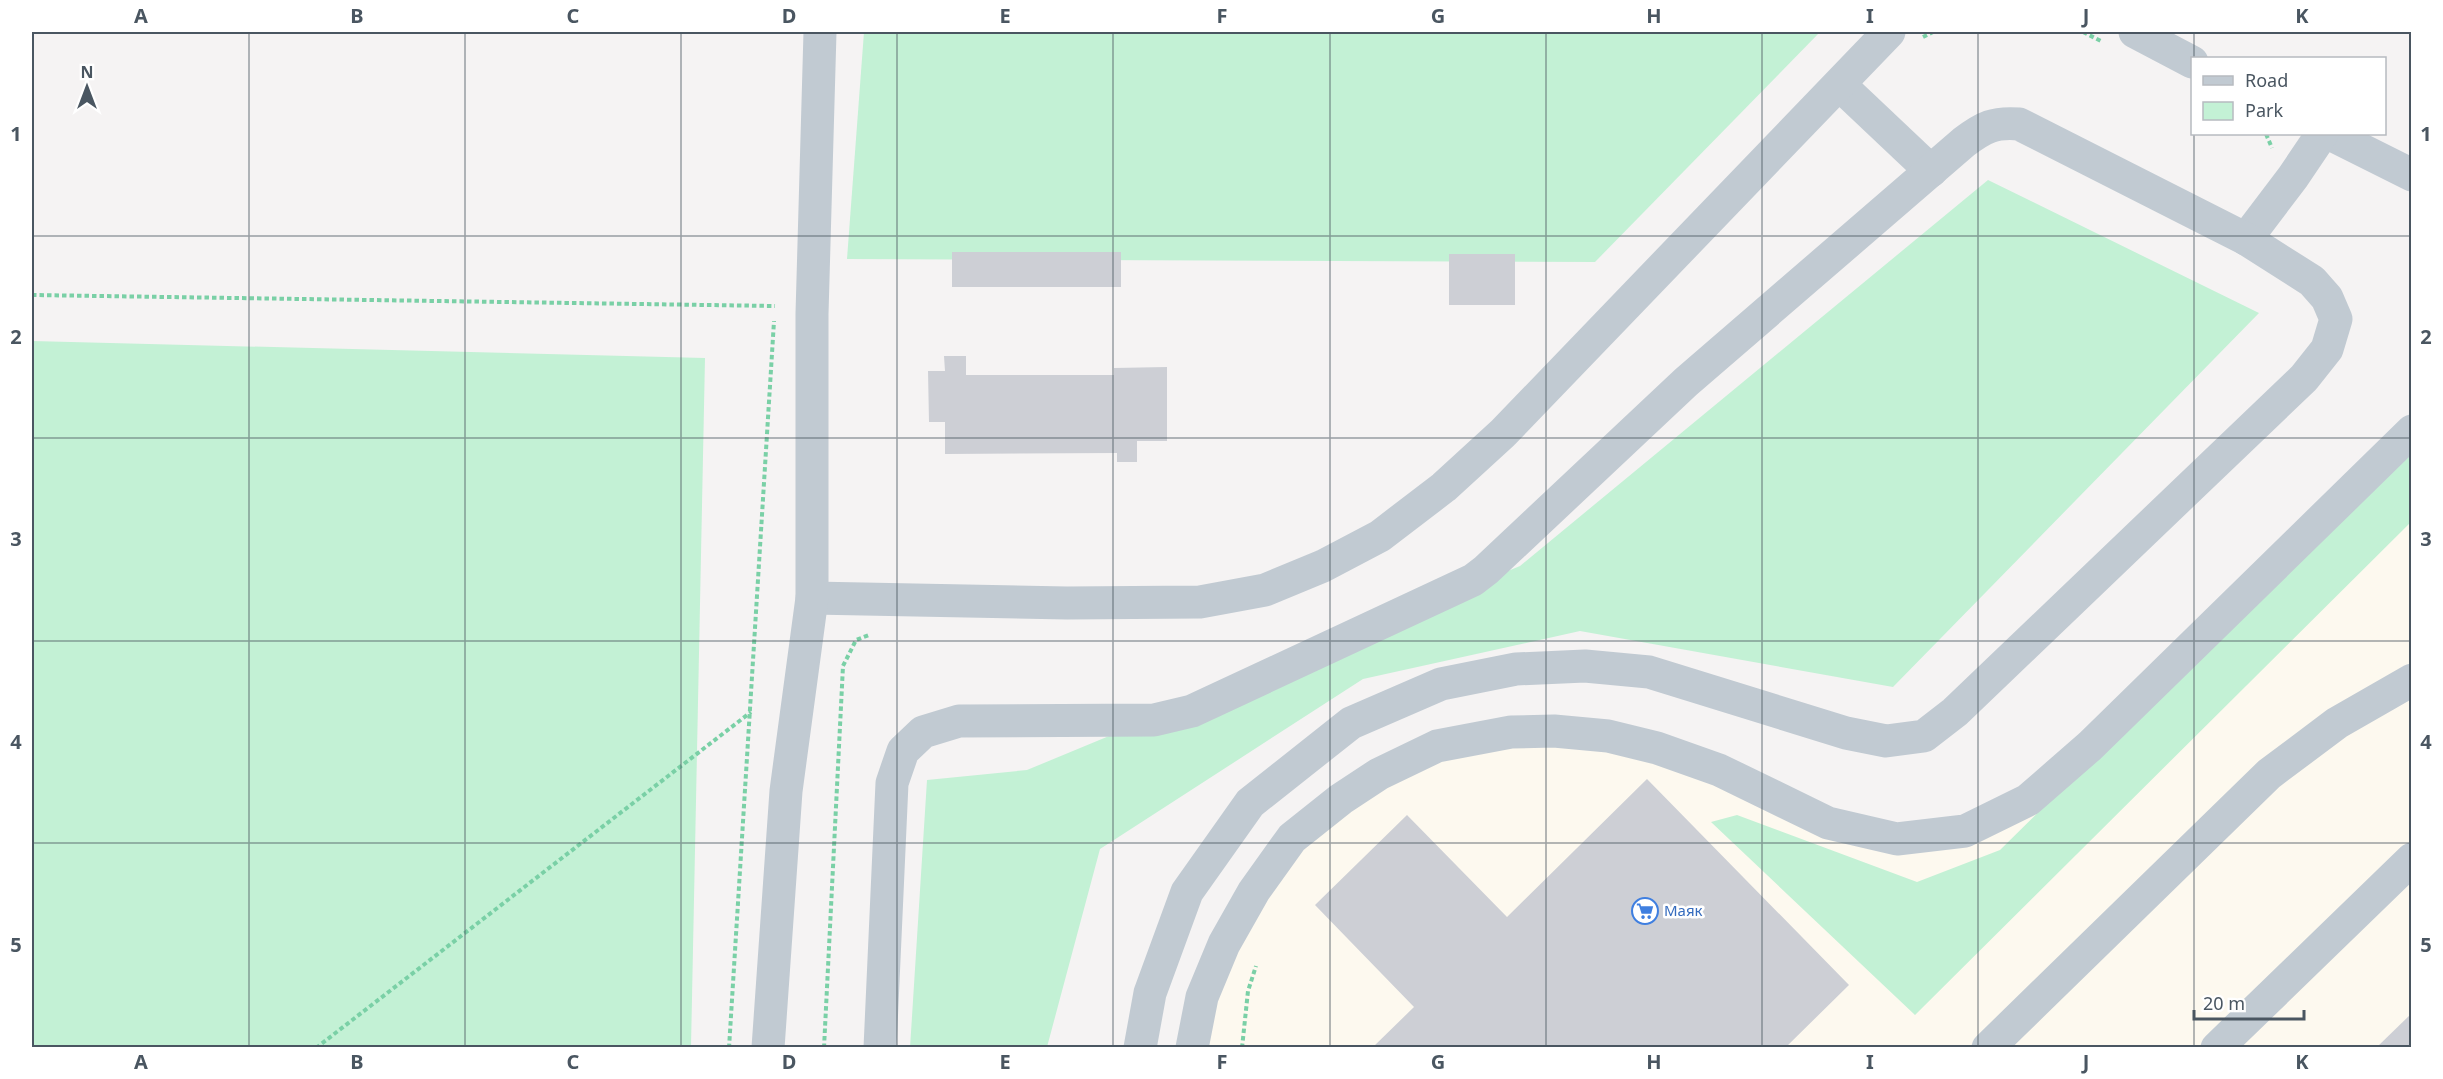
<svg xmlns="http://www.w3.org/2000/svg" width="2443" height="1079" viewBox="0 0 2443 1079" font-family="'Noto Sans',sans-serif">
	<rect width="100%" height="100%" fill="#f5f3f3"/>
	<polygon fill="#fdf9ef" points="2411,416 2411,1047 1202,1048 1224,944 1341,799 1467,740 1608,736 1897,839 2028,800"/>
	<g fill="#c3f1d5">
		<polygon points="864,32 1820,32 1595,262 847,259"/>
		<polygon points="1988,180 2259,313 1893,687 1580,631 1363,679 1100,849 1047,1047 910,1048 927,780 1027,770 1520,566"/>
		<polygon points="32,341 705,358 691,1047 32,1047"/>
		<polygon points="2411,445 2411,522 1915,1015 1711,822 1737,815 1917,882 2000,850"/>
	</g>
	<g fill="#cdcfd5">
		<rect x="952" y="252" width="169" height="35"/>
		<rect x="1449" y="254" width="66" height="51"/>
		<polygon points="944,356 966,356 966,375 1114,375 1114,368 1167,367 1167,441 1137,441 1137,462 1117,462 1117,453 945,454 945,422 929,422 928,371 945,371"/>
		<polygon points="1647,779 1849,985 1785,1048 1372,1048 1414,1007 1315,905 1407,815 1507,917"/>
		<polygon points="2412,1013 2412,1048 2376,1048"/>
	</g>
	<g fill="none" stroke-linecap="round" stroke-linejoin="round">
		<g stroke="#7ad0a6" stroke-width="4" stroke-dasharray="4.5 3" stroke-linecap="butt">
			<polyline points="2083,32 2101,41"/>
			<polyline points="1923,37 1933,32"/>
			<polyline points="2266,134 2272,148"/>
			<polyline points="32,295 775,306"/>
			<polyline points="316,1048 751,712"/>
			<polyline points="729,1048 774,321"/>
			<polyline points="824,1048 843,666 856,640 869,635"/>
			<polyline points="1242,1048 1248,991 1256,966"/>
		</g>
		<g stroke="#c1cad2" stroke-width="33">
			<polyline points="2135,32 2192,62"/>
			<polyline points="1840,85 1931,171"/>
			<polyline points="2330,134 2412,175"/>
			<polyline points="2246,239 2293,177 2322,134"/>
			<polyline points="812,598 1067,603 1200,602 1265,590 1323,566 1380,536 1444,487 1503,433 1889,32"/>
			<polyline points="768,1048 786,791 812,598 812,314 820,32"/>
			<path d="M 880,1048 L 892,783 L 903,751 L 923,732 L 959,721 L 1154,720 L 1192,711 L 1473,580 L 1486,570 L 1686,382 L 1964,142 C 1984,127 1994,122 2019,124 L 2246,239 L 2312,281 L 2327,298 L 2336,319 L 2327,349 L 2304,378 L 1955,712 L 1924,736 L 1886,741 L 1846,733 L 1649,672 L 1585,666 L 1516,669 L 1441,684 L 1351,723 L 1250,803 L 1187,892 L 1150,993 L 1140,1048"/>
			<polyline points="1192,1048 1202,997 1224,944 1254,891 1292,838 1341,799 1379,774 1437,746 1511,732 1554,731 1608,736 1657,748 1719,770 1828,823 1897,839 1965,831 2028,800 2090,746 2412,431"/>
			<polyline points="1988,1048 2269,774 2337,723 2412,680"/>
			<polyline points="2217,1048 2412,859"/>
		</g>
	</g>
	<path fill="none" stroke="#4a5661" stroke-width="1.5" stroke-opacity="0.55" d="M 249,32 L 249,1048M 465,32 L 465,1048M 681,32 L 681,1048M 897,32 L 897,1048M 1113,32 L 1113,1048M 1330,32 L 1330,1048M 1546,32 L 1546,1048M 1762,32 L 1762,1048M 1978,32 L 1978,1048M 2194,32 L 2194,58M 2194,134 L 2194,1048M 32,236 L 2412,236M 32,438 L 2412,438M 32,641 L 2412,641M 32,843 L 2412,843"/>
	<defs>
		<symbol id="supermarket-ring" viewBox="-11 -11 22 22"><circle r="9.5" fill="#fff" stroke="#3f7fe0" stroke-width="1.5"/><path d="M-6-5.5h2.5l.6 2H6L4.5 2H-2.5L-4.4-4H-6ZM-1.5 3.2a1.3 1.3 0 1 0 .1 0ZM3 3.2a1.3 1.3 0 1 0 .1 0Z" fill="#3f7fe0"/></symbol>
	</defs>
	<g fill-rule="evenodd">
		<use href="#supermarket-ring" x="1630" y="896" width="30" height="30"/>
	</g>
	<g text-anchor="middle" stroke-width="5" stroke-linejoin="round" paint-order="stroke">
		<g font-size="15" fill="#366cbe" stroke="#fff" text-anchor="start">
			<text x="1664" y="916">Маяк</text>
		</g>
	</g>
	<rect width="2443" height="1079" fill="none" stroke="#ffffff" stroke-width="66"/>
	<rect x="2191" y="57" width="195" height="78" fill="#ffffff" stroke="#b7bbc0" stroke-width="1.5"/>
	<rect x="2203" y="76" width="30" height="9" fill="#c1cad2" stroke="#b7bbc0" stroke-width="1.5"/>
	<text x="2245" y="87" font-size="18" fill="#4a5661">Road</text>
	<rect x="2203" y="102" width="30" height="18" fill="#c3f1d5" stroke="#b7bbc0" stroke-width="1.5"/>
	<text x="2245" y="117" font-size="18" fill="#4a5661">Park</text>
	<g transform="translate(87 87)" stroke="#ffffff" stroke-width="4.5" paint-order="stroke">
	<path d="M0-4.5L10 22L0 15L-10 22Z" fill="#4a5661"/>
	<text y="-9" font-size="16" font-weight="bold" text-anchor="middle" fill="#4a5661">N</text>
	</g>
	<path d="M2194 1010v9h110v-9" fill="none" stroke="#4a5661" stroke-width="3"/>
	<text x="2203" y="1010" font-size="18" fill="#4a5661" stroke="#ffffff" stroke-width="4.5" paint-order="stroke">20 m</text>
	<rect x="33" y="33" width="2377" height="1013" fill="none" stroke="#4a5661" stroke-width="2"/>
	<g font-size="20" text-anchor="middle" font-weight="bold" fill="#4a5661">
		<text x="141" y="23">A</text>
		<text x="357" y="23">B</text>
		<text x="573" y="23">C</text>
		<text x="789" y="23">D</text>
		<text x="1005" y="23">E</text>
		<text x="1222" y="23">F</text>
		<text x="1438" y="23">G</text>
		<text x="1654" y="23">H</text>
		<text x="1870" y="23">I</text>
		<text x="2086" y="23">J</text>
		<text x="2302" y="23">K</text>
		<text x="16" y="141">1</text>
		<text x="2426" y="141">1</text>
		<text x="16" y="344">2</text>
		<text x="2426" y="344">2</text>
		<text x="16" y="546">3</text>
		<text x="2426" y="546">3</text>
		<text x="16" y="749">4</text>
		<text x="2426" y="749">4</text>
		<text x="16" y="952">5</text>
		<text x="2426" y="952">5</text>
		<text x="141" y="1069">A</text>
		<text x="357" y="1069">B</text>
		<text x="573" y="1069">C</text>
		<text x="789" y="1069">D</text>
		<text x="1005" y="1069">E</text>
		<text x="1222" y="1069">F</text>
		<text x="1438" y="1069">G</text>
		<text x="1654" y="1069">H</text>
		<text x="1870" y="1069">I</text>
		<text x="2086" y="1069">J</text>
		<text x="2302" y="1069">K</text>
	</g>
</svg>
